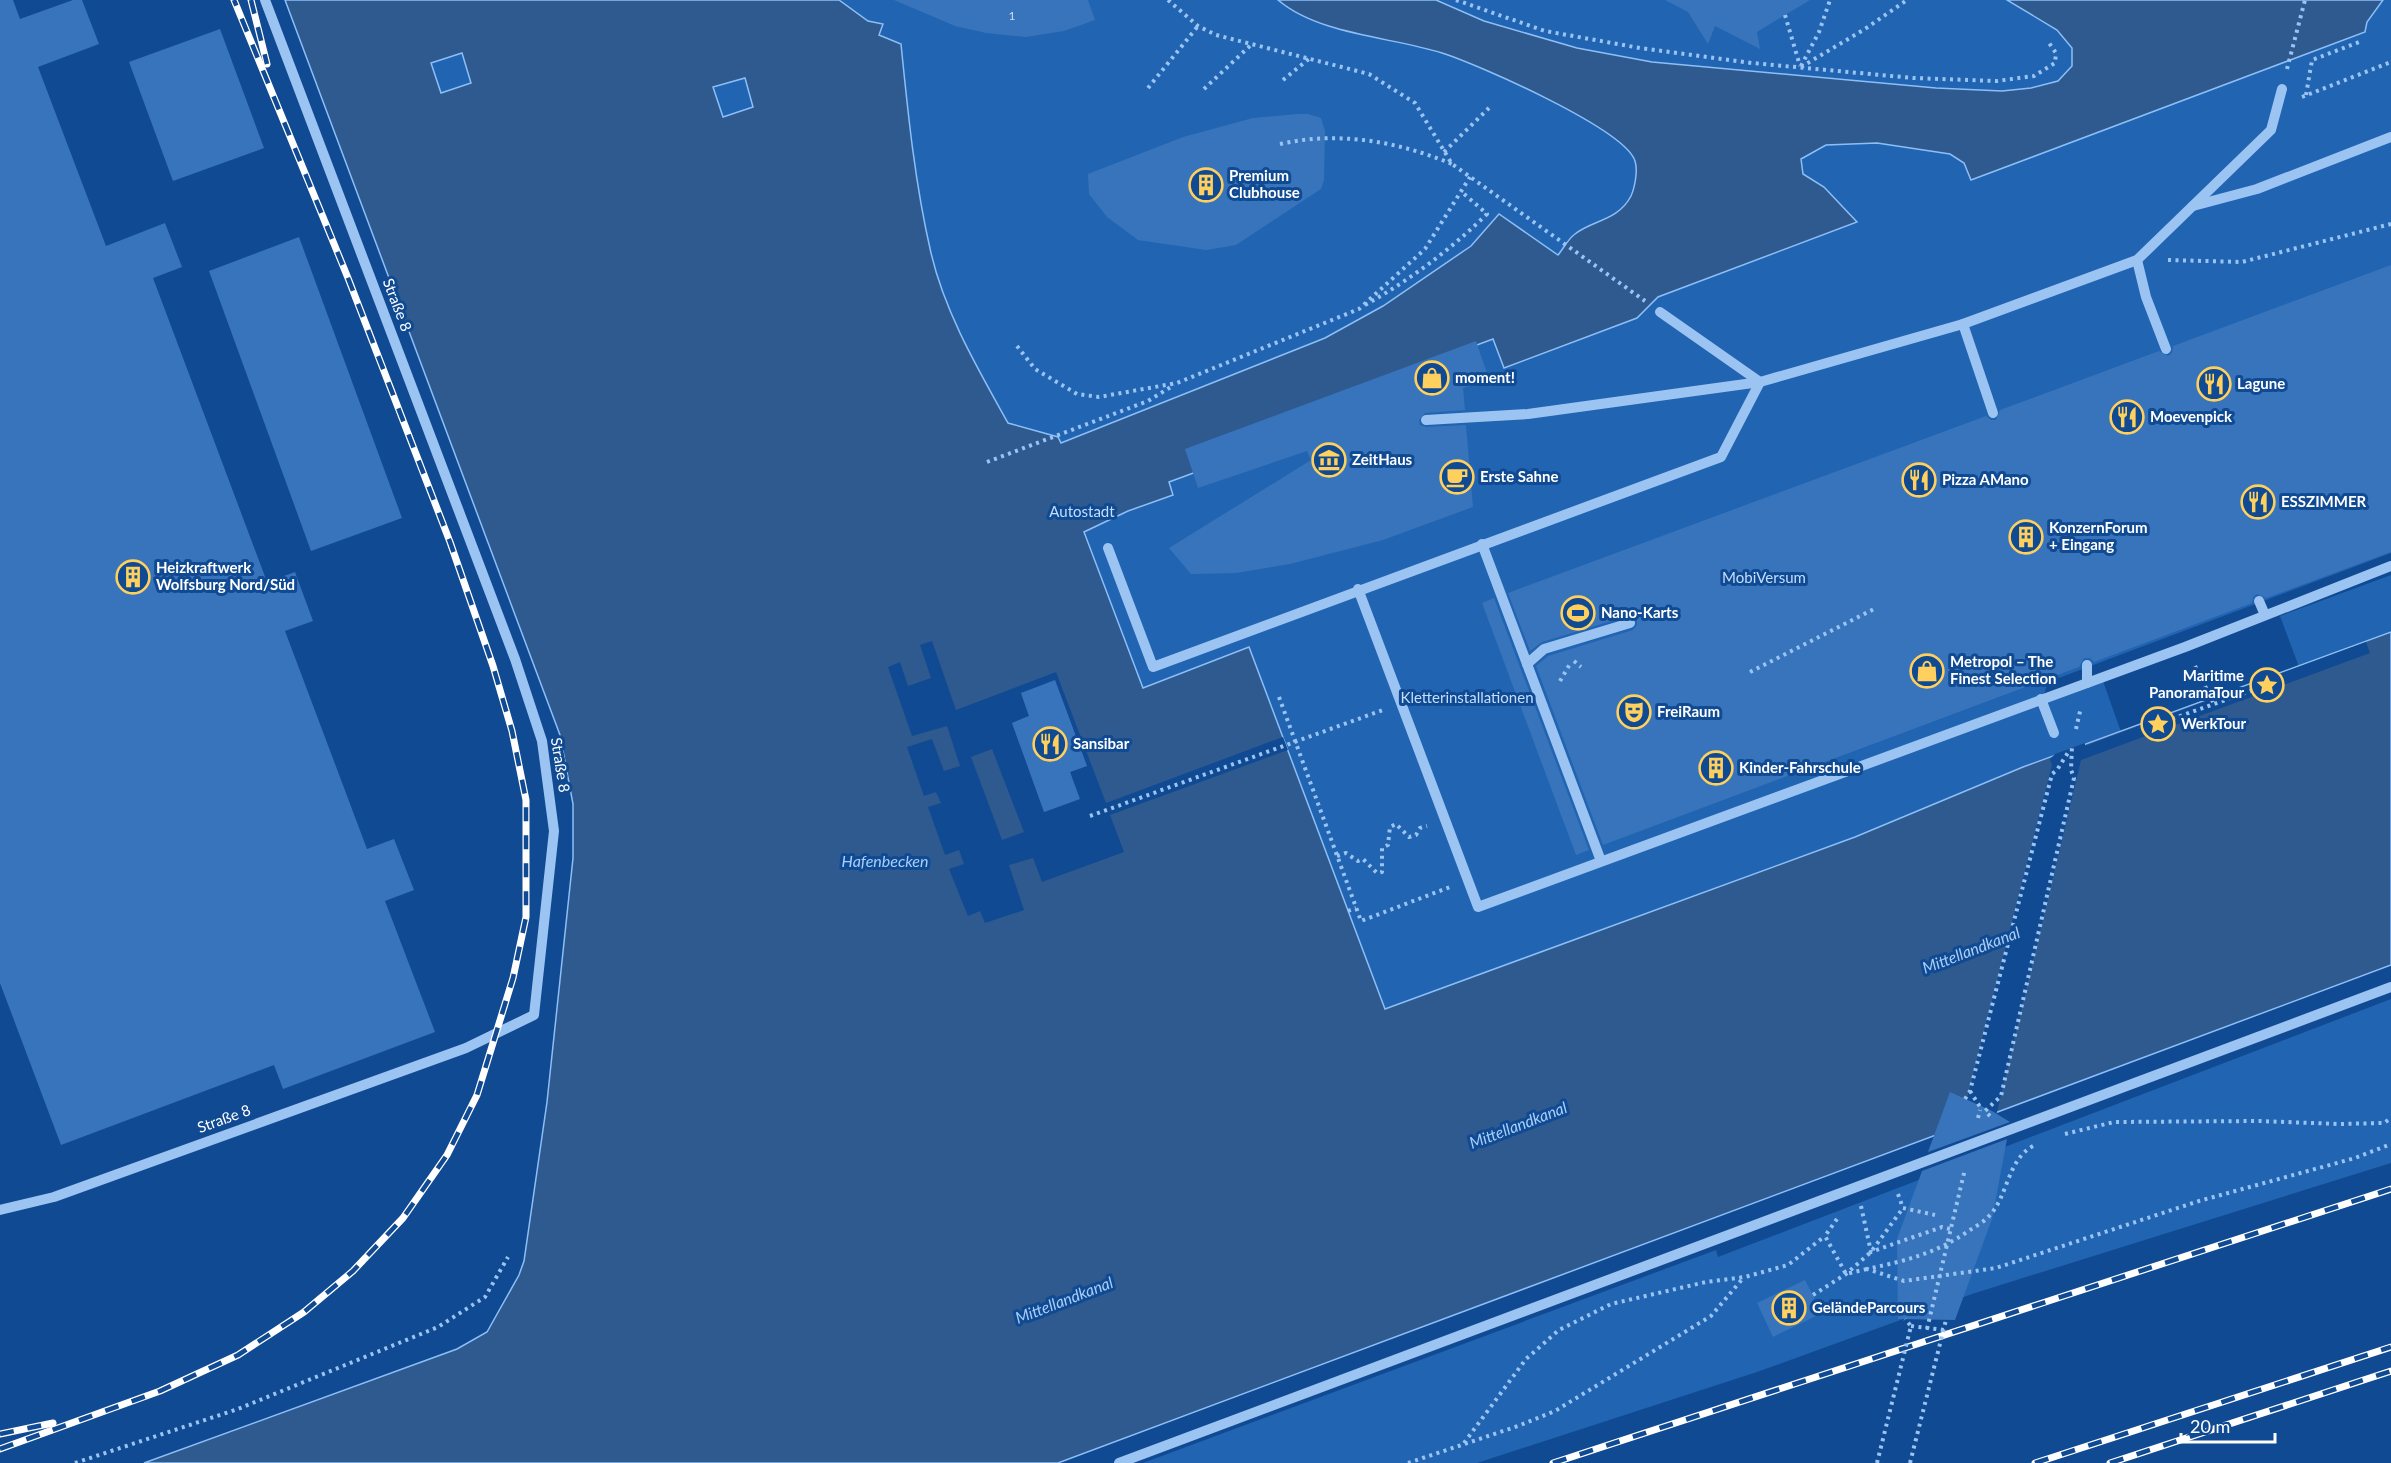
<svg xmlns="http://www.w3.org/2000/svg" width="2391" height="1463" viewBox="0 0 2391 1463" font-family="Lato,sans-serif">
	<rect width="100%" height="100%" fill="#104a92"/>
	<g fill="#2164b2">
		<polygon points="319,0 2391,0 2391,553 2048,682 2041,704 2103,681 2121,732 2023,767 1855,837 1385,1009 632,800"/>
		<polygon points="2391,575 2391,632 2299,667 2280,616"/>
		<polygon points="2391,999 2391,1163 1972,1294 1757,1372 1477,1463 1143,1463 1716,1250 1718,1257 1736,1250"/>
	</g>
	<path fill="#2f5a90" stroke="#8dbff7" stroke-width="1.5" fill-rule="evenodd" d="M 285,0 L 839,0 L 868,21 L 883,24 L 879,35 L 901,44 C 908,114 915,184 931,253 C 945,313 978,369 1008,423 L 1058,437 L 1061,443 L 1325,338 L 1383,306 L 1471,246 L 1499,214 L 1558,255 C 1563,249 1568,239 1575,234 C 1592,220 1618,221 1631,196 C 1635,187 1638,170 1635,161 C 1625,129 1477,64 1442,53 C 1392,37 1319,35 1278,0 L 1436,0 L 1484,21 L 1577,48 L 1652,62 L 1936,88 L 2002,91 L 2031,88 L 2058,81 L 2072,66 L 2072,48 L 2057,30 L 2007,0 L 2383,0 L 2367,22 L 2365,32 L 1971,180 L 1964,163 L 1950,154 L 1877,143 L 1826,145 L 1801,159 L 1803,174 L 1824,187 L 1857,222 L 1658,297 L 1637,318 L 1504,368 L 1493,339 L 1200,448 L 1207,468 L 1169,482 L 1173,495 L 1128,511 L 1084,532 L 1143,688 L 1249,647 L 1385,1009 L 1855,837 L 2023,767 L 2391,632 L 2391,965 L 1058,1463 L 144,1463 L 457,1349 L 487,1332 L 519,1275 L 524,1261 L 547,1102 L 573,858 L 573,804 L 560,735 ZM 462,53 L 471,83 L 441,93 L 431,63 ZM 745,78 L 753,107 L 723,117 L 713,87 Z"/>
	<g fill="#104a92" fill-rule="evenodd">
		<path d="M 932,641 L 956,710 L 1056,672 L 1106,803 L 1283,737 L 1288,750 L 1110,815 L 1124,852 L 1042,882 L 1033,858 L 1009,865 L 1024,910 L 985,923 L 980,911 L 968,916 L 949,869 L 964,864 L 959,850 L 945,855 L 928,807 L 941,803 L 936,792 L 924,796 L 907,747 L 932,739 L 944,771 L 960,766 L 947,726 L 912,736 L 888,667 L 900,662 L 908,686 L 931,678 L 920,645 ZM 1055,681 L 1087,766 L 1070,772 L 1079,799 L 1045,812 L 1012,723 L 1029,716 L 1021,693 ZM 992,749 L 1024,832 L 1002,840 L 971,757 Z"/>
		<polygon points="2366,642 2370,653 2081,760 1996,1116 1959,1130 2052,765 2050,759 2055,754 2085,743 2085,746"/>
	</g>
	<g fill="#3874bb">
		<polygon points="0,0 13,0 20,19 73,0 82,0 99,44 38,67 106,246 165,223 182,267 153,278 267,582 295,572 313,621 285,631 367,849 394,839 414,890 385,901 435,1032 283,1089 274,1065 61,1145 0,983"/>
		<polygon points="894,0 1088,0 1095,20 1064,31 1026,37 986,33 955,26"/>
		<polygon points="1665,0 1810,0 1757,32 1760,49 1715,26 1708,44 1688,12"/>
		<polygon points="220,29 264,148 173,181 129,62"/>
		<polygon points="1298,114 1308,114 1321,118 1325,131 1324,180 1321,189 1236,245 1206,250 1138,240 1107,217 1089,194 1088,174 1183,137 1253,118"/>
		<polygon points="299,237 402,518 311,551 209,271"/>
		<polygon points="2391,265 2391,552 2266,598 2257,594 2253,597 2252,603 2094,662 2090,658 2084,658 2079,667 1603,845 1536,666 1548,656 1633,630 1637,625 1637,620 1628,616 1542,642 1530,651 1508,593 1986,416 1991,420 1996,420 2000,410 2159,351 2168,356 2172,353 2173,346"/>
		<polygon points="1476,341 1489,379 1463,388 1465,410 1425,413 1419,420 1420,425 1426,427 1466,425 1473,507 1383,540 1290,564 1236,573 1191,574 1169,548 1311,460 1307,451 1198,488 1185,449"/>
		<polygon points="1494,598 1589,850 1576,855 1482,603"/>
		<polygon points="1055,680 1087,766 1070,772 1080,799 1044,812 1012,723 1029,716 1021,693"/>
		<polygon points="1950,1092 1992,1111 2010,1122 1928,1152"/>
		<polygon points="2007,1139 1992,1219 1955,1320 1898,1319 1897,1239 1922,1171"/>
		<polygon points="1805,1280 1822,1313 1773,1337 1757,1303"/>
	</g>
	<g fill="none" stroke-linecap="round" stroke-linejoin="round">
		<g stroke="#9cc4f3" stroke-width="4" stroke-dasharray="3 4.5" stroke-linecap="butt">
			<polyline points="1168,0 1198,26 1216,35 1369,74 1415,103 1452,164 1645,301"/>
			<polyline points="1456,0 1545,31 1640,48 1752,63 1913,78 1997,81 2034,76 2055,63 2056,53 2047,40"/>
			<polyline points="1785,15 1800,66"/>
			<polyline points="1801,66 1819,32 1830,0"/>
			<polyline points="1801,67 1865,29 1907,0"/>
			<polyline points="2287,69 2305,0"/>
			<polyline points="1283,80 1310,58"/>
			<polyline points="1148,88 1198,26"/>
			<polyline points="1204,89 1253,43"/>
			<polyline points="2306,95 2312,60 2362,41"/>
			<polyline points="2302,97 2391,62"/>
			<path d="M 1280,144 C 1338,131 1397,141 1452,164"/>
			<polyline points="1444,152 1489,108"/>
			<polyline points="2168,260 2242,262 2391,224"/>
			<path d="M 1365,305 C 1410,280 1450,250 1487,214 L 1463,193"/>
			<polyline points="1017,346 1035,369 1077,394 1099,397 1177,383 1359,309 1425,249 1470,177"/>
			<polyline points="987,462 1148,401 1174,385"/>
			<polyline points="1574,661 1581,667"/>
			<polyline points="2195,666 2214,704"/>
			<polyline points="1750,672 1876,608"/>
			<polyline points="1560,681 1570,664"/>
			<polyline points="1279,697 1361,921 1450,887"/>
			<polyline points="2158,724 2267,685"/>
			<polyline points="2076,729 2081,707"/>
			<polyline points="1090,816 1383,710"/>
			<polyline points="1337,856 1346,853 1358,861 1363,859 1377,873 1382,872 1382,848 1388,845 1390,827 1396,824 1409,837 1416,835 1420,828 1427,826"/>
			<polyline points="1348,911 1356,908"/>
			<polyline points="1970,1091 1982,1110"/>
			<polyline points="1965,1099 1970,1091 2052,774 2057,770 2069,751"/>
			<polyline points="1990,1116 1985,1111 2001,1096 2074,778 2071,770 2072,745"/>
			<polyline points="1978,1118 1980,1110"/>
			<polyline points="2065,1134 2114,1122 2259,1121 2339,1124 2384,1123 2391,1118"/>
			<path d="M 2033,1146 C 2007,1160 2008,1197 1989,1216 C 1984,1222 1976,1226 1970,1230 C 1935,1254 1908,1260 1867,1269 L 1904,1281 L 1996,1268 L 2199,1201 L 2355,1158 L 2391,1144"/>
			<polyline points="1898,1194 1903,1208"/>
			<polyline points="1861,1206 1871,1252 1942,1227 1950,1229"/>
			<polyline points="1903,1208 1935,1215"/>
			<polyline points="1837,1219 1825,1236 1846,1274 1867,1269"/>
			<polyline points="1813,1295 1846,1274 1871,1252 1903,1208"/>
			<polyline points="1911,1326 1944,1330"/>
			<polyline points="1927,1329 1965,1169"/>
			<polyline points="1464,1443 1526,1359 1559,1330 1611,1304 1706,1282 1745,1277 1788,1265 1825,1236"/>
			<polyline points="75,1463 238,1409 438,1327 485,1297 508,1257"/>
			<polyline points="1408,1463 1518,1426 1555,1411 1711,1316 1744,1277"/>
		</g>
		<g stroke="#9cc4f3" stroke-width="10">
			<polyline points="2193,206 2257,189 2391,137"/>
			<polyline points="2137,260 2146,297 2166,349"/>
			<polyline points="1963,324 1993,413"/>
			<polyline points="1426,420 1528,414 1760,382 1963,324 2137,260 2271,130 2282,89"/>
			<polyline points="1482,544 1601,861"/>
			<polyline points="1108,548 1153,667 1721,457 1760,382 1660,312"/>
			<polyline points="1358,589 1478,907 2185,647 2391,566"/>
			<polyline points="2259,601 2265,615"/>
			<polyline points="1527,664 1544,649 1630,623"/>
			<polyline points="2087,665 2087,683"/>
			<polyline points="2041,699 2054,733"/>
			<polyline points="0,1210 54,1197 466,1048 534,1015 554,831 542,741 515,659 265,0"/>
			<polyline points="1119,1463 2391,987"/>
		</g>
		<defs>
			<g id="rail">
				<polyline points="251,0 267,64"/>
				<polyline points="0,1434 53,1423"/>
				<polyline points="0,1449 160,1391 238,1355 304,1312 353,1271 403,1218 447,1155 477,1095 513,978 526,917 526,800 512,731 493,666 450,542 348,278 234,0"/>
				<polyline points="1553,1463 2391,1189"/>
				<polyline points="2035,1463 2391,1347"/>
				<polyline points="2110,1463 2391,1371"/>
			</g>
		</defs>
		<use href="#rail" stroke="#fff" stroke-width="7"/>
		<use href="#rail" stroke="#104a92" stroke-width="4.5" stroke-dasharray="14" stroke-linecap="butt"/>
		<g stroke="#9cc4f3" stroke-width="4" stroke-dasharray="3 4.5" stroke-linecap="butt">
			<polyline points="1877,1463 1911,1326 1905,1319"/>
			<polyline points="1910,1463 1946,1320"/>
		</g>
	</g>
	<defs>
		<symbol id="building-ring" viewBox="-11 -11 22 22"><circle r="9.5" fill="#104a92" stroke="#ffd05e" stroke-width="1.5"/><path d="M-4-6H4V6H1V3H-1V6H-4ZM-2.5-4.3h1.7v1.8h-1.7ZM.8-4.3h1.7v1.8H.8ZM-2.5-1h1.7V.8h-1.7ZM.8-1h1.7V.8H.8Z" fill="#ffd05e"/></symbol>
		<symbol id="shop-ring" viewBox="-11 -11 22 22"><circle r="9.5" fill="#104a92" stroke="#ffd05e" stroke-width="1.5"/><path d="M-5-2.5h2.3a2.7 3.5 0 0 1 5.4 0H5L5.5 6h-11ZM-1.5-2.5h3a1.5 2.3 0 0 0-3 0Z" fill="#ffd05e"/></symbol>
		<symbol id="restaurant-ring" viewBox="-11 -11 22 22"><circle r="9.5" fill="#104a92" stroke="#ffd05e" stroke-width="1.5"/><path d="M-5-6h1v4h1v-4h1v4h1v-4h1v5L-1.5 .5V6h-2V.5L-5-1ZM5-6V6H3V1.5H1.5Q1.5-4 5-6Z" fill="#ffd05e"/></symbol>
		<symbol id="museum-ring" viewBox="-11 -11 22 22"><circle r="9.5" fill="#104a92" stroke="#ffd05e" stroke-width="1.5"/><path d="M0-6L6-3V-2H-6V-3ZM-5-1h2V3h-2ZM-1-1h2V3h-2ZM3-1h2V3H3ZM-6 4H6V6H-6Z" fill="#ffd05e"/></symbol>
		<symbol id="cafe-ring" viewBox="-11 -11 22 22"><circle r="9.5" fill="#104a92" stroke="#ffd05e" stroke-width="1.5"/><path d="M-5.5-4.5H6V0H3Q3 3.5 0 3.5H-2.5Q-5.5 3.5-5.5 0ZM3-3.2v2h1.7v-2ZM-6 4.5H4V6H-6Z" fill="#ffd05e"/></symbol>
		<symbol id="stadium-ring" viewBox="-11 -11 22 22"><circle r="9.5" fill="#104a92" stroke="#ffd05e" stroke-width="1.5"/><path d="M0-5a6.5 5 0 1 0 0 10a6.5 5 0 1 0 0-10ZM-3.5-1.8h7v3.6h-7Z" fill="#ffd05e"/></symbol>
		<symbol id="sight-ring" viewBox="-11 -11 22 22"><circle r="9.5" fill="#104a92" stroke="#ffd05e" stroke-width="1.5"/><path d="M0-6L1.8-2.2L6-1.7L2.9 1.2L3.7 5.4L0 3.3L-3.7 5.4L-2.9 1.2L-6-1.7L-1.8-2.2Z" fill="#ffd05e"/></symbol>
		<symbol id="theatre-ring" viewBox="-11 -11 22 22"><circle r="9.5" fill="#104a92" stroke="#ffd05e" stroke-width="1.5"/><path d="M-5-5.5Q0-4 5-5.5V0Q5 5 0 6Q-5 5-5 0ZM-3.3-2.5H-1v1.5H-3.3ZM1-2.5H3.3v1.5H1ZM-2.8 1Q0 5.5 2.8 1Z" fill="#ffd05e"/></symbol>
	</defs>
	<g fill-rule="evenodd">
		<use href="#building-ring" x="1187" y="166" width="38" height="38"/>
		<use href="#shop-ring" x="1413" y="359" width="38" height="38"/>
		<use href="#restaurant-ring" x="2195" y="365" width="38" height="38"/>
		<use href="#restaurant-ring" x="2108" y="398" width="38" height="38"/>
		<use href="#museum-ring" x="1310" y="441" width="38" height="38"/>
		<use href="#cafe-ring" x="1438" y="458" width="38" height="38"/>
		<use href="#restaurant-ring" x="1900" y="461" width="38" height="38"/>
		<use href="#restaurant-ring" x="2239" y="483" width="38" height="38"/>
		<use href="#building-ring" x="2007" y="518" width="38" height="38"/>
		<use href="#building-ring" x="114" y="558" width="38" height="38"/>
		<use href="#stadium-ring" x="1559" y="594" width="38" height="38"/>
		<use href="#shop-ring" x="1908" y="652" width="38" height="38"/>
		<use href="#sight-ring" x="2248" y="666" width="38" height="38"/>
		<use href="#theatre-ring" x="1615" y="693" width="38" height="38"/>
		<use href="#sight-ring" x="2139" y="705" width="38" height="38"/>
		<use href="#restaurant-ring" x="1031" y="725" width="38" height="38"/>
		<use href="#building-ring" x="1697" y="749" width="38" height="38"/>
		<use href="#building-ring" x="1770" y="1289" width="38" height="38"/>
	</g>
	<g text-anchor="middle" stroke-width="6" stroke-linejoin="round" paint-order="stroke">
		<g font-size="12" fill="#cddcee">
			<text x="1012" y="20">1</text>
		</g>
		<g font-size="15" font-weight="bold" fill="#fff" stroke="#104a92" text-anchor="start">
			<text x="1229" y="181">Premium<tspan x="1229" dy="17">Clubhouse</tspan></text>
			<text x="1455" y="383">moment!</text>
			<text x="2237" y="389">Lagune</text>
			<text x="2150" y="422">Moevenpick</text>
			<text x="1352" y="465">ZeitHaus</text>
			<text x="1480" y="482">Erste Sahne</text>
			<text x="1942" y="485">Pizza AMano</text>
			<text x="2281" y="507">ESSZIMMER</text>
			<text x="2049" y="533">KonzernForum<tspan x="2049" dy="17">+ Eingang</tspan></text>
			<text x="156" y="573">Heizkraftwerk<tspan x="156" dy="17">Wolfsburg Nord/Süd</tspan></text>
			<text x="1601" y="618">Nano-Karts</text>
			<text x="1950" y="667">Metropol – The<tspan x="1950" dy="17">Finest Selection</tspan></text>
			<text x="2244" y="681" text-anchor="end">Maritime<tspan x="2244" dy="17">PanoramaTour</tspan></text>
			<text x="1657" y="717">FreiRaum</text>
			<text x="2181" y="729">WerkTour</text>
			<text x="1073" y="749">Sansibar</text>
			<text x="1739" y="773">Kinder-Fahrschule</text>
			<text x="1812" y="1313">GeländeParcours</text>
		</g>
		<g font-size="15" fill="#fff" stroke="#104a92">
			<text transform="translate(397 305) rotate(69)" y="5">Straße 8</text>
			<text transform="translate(560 765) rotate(81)" y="5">Straße 8</text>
			<text transform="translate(224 1119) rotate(-20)" y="5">Straße 8</text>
		</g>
		<g font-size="15" fill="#c4defe" stroke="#104a92">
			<text x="1082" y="517">Autostadt</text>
			<text x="1764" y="583">MobiVersum</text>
			<text x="1467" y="703">Kletterinstallationen</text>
		</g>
		<g font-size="16" font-style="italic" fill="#a8cefa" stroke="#104a92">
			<text x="885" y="867">Hafenbecken</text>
			<text transform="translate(1971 950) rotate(-21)" y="6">Mittellandkanal</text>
			<text transform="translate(1518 1125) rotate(-21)" y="6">Mittellandkanal</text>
			<text transform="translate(1064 1300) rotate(-21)" y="6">Mittellandkanal</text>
		</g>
	</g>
	<path d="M2181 1433v9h94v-9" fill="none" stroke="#ffffff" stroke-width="3"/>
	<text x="2190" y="1433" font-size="18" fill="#ffffff" stroke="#104a92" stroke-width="4.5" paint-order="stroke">20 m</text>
</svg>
